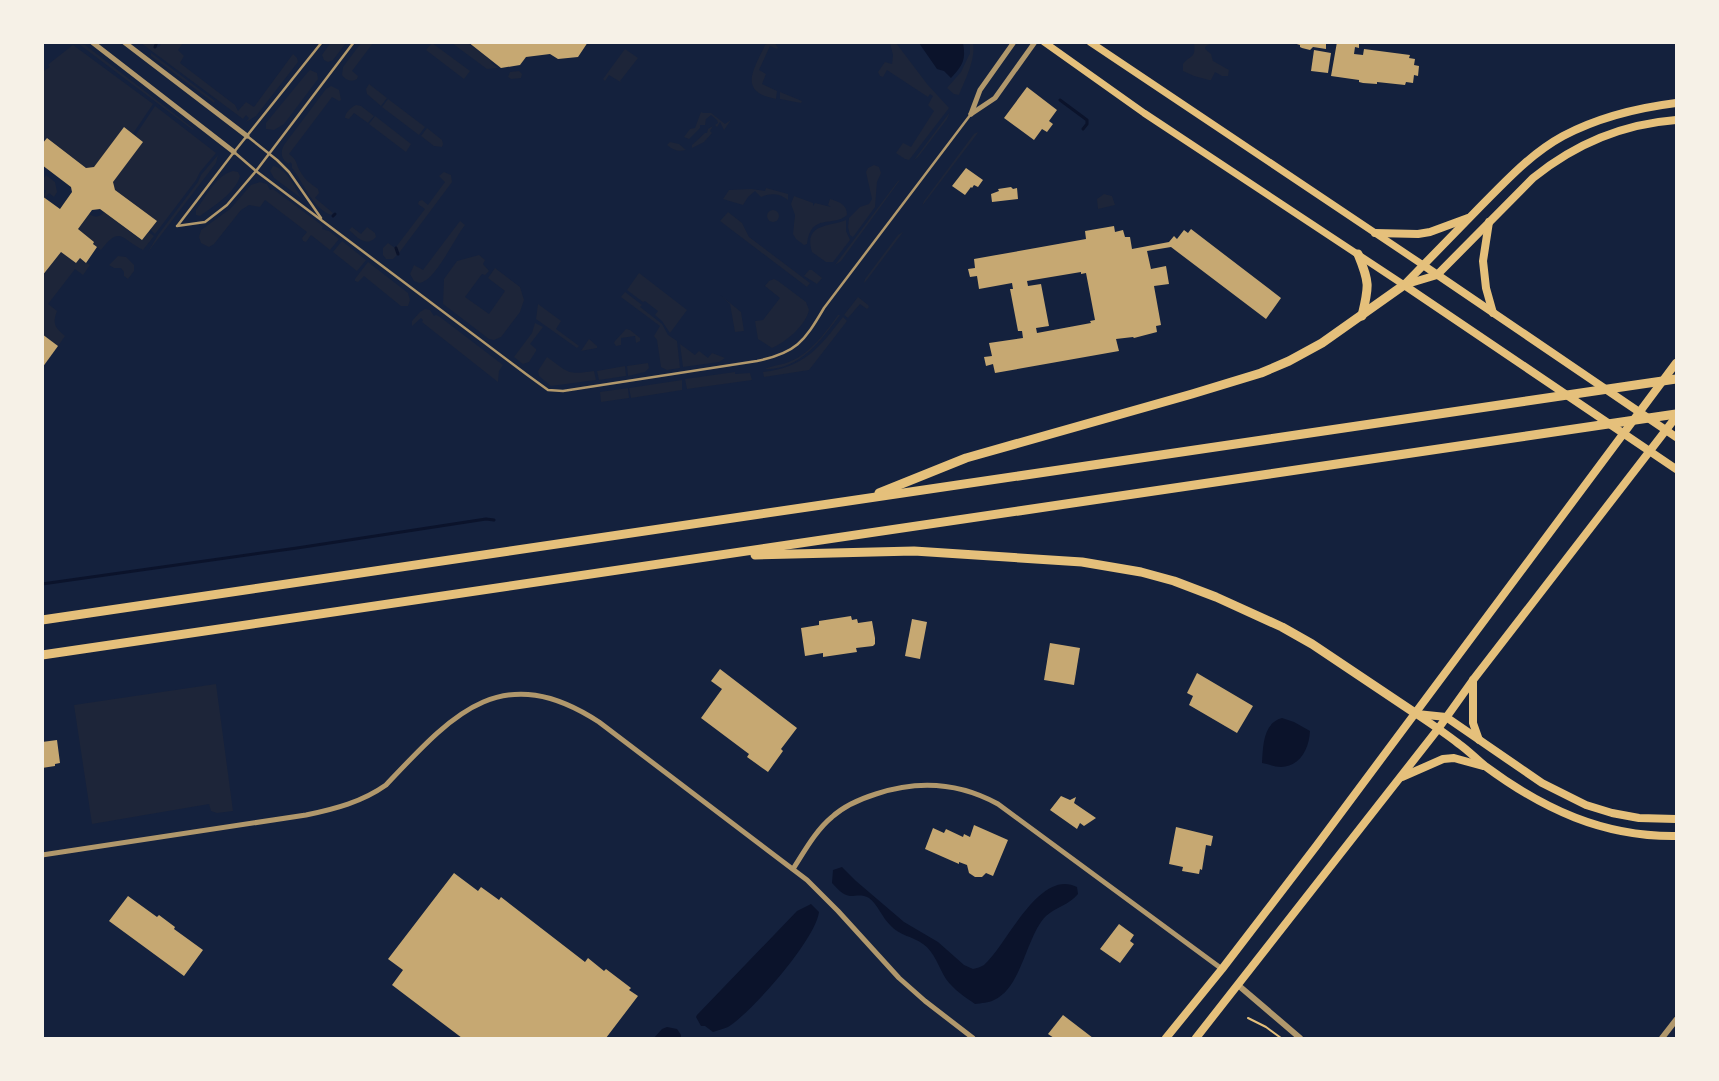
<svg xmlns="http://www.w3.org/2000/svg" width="1719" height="1081" viewBox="0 0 1719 1081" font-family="'Varela Round',sans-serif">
	<rect width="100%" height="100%" fill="#14213d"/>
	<g fill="#1d2539">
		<polygon points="331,42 346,43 333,60 328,62 324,60 322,55"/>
		<polygon points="141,43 155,43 156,48 160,46 161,43 183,43 178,50 184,56 180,63 235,105 238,111 246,102 254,107 293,54 297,58 298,62 256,116 246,122 249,118 246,115 243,119"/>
		<path d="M 361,43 L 373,43 L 352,71 L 358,76 L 357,79 C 352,82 346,81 342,75 L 343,67 Z"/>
		<polygon points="432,43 470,71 464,79 426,50"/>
		<polygon points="452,43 468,43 492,61 491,63 498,68 487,69"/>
		<path d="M 768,43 L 775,43 L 778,48 L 777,49 L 770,46 L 759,70 L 766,74 L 762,84 L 777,91 L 776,99 C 737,92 754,69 765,45 Z"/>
		<polygon points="890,43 896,43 927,84 949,108 909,160 905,159 896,153 903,143 911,147 934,111 928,105 933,96 930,94 928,97 887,70 883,77 880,76 878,72 885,62 892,64 893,55"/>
		<path d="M 970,43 L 973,43 C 976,59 965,80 959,95 L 954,94 L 947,88 L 961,72 L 969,55 L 970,54 Z"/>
		<path d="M 1194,43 L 1211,43 L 1205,47 L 1205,49 L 1211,54 L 1213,61 L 1229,70 L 1228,76 L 1222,76 L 1215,72 L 1211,80 L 1209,80 L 1194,76 L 1183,71 L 1183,64 C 1191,54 1196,59 1194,43 Z"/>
		<polygon points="79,44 85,45 194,129 193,130"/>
		<polygon points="73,45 153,104 134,132 94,167 86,168 47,138 43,144 42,72 50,67 48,65 50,63"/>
		<polygon points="625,49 638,58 620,81 622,83 609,75 605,81 603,79"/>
		<polygon points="151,53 215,101 214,103 151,56"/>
		<polygon points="310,70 317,73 318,79 284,124 274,130 266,129 266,123 307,73"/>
		<polygon points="519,71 522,74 521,78 511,79 508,77 510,72"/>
		<polygon points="369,84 387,98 381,106 367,94 366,89"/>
		<path d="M 331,86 L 339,90 L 341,100 L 339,101 L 332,97 L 289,154 C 298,161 295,162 300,171 C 304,179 311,184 318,189 L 319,193 L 315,198 L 333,213 L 331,215 C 312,208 304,183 292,168 L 292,164 L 290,162 L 289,164 C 281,160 280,152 284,145 L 326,89 Z"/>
		<polygon points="780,92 802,101 801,103 780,99"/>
		<polygon points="388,99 425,127 419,135 382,107"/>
		<path d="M 356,105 L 361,106 L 374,116 L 368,123 L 354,113 L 349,119 L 345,118 C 345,113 351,107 356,105 Z"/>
		<polygon points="155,106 216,153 200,172 196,180 155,234 150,229 156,221 115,190 113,182 143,142 135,136"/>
		<polygon points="701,112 703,113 711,113 725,124 731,120 724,130 720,122 717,127 715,125 718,123 717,120 711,115 706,119 705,125 700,125 700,128 689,139 684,137 690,129 695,128"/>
		<polygon points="950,112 947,119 918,157 914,160"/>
		<polygon points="375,116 411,144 406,152 369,124"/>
		<polygon points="713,126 710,131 712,133 704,142 692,148 692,145 705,133 707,133 708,129"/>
		<polygon points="427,128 442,140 443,144 442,147 434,146 421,136"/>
		<polygon points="978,132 977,134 922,206 924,201 974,134"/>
		<path d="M 670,142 L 679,144 L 686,150 C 678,152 673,150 667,145 Z"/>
		<polygon points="218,155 216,163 148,252 158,235 198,182 201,175"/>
		<polygon points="874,165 879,167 881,173 877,182 875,207 853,237 850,235 848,227 849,218 860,207 869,204 872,199 866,172 868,168"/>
		<path d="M 273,166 C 286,168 295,187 301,198 L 274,178 L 270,171 Z"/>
		<path d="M 233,171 L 238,172 L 240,176 C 236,192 214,206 200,216 L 196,215 L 196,210 C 206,197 216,175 233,171 Z"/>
		<polygon points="444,172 451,175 452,182 399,253 396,247 425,209 418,204 419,201 422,200 428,205 445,182 439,176"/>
		<polygon points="46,175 55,182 57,192 54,197 49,193 45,198 43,196 46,191 42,188 43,179"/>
		<polygon points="900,180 841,261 835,265 898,181"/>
		<polygon points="260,182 267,184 270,190 273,189 319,223 323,227 322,229 329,231 339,239 330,250 311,235 306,242 303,241 302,238 307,232 265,200 260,207 249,205 241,210 214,244 209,247 201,243 199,237 201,230 230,209 251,185"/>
		<path d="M 766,188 L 788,194 L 788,200 C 779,193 771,193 761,197 L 755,191 L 748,197 L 743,205 L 723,199 L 729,190 L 751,189 L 765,191 Z"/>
		<polygon points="1104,194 1112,196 1115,205 1098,209 1097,199"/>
		<path d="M 794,196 L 813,203 L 813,206 L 815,203 L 831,207 L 828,205 L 830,199 C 839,202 847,204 847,215 C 833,228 811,212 807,244 L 804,245 L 796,239 L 793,234 L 795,215 L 791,204 Z"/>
		<circle cx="773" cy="216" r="6"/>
		<path d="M 104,212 L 141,240 L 148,232 L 154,236 L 143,250 C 121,239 120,225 101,250 L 93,244 L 94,242 L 78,229 L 89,214 C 95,218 100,217 104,212 Z"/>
		<polygon points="728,212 742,223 749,237 810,283 807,287 720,221"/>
		<path d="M 846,220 L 846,231 L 850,240 L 833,262 L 826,262 L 812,252 C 803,223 830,227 846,220 Z"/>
		<path d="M 460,221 L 465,225 C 455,237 435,282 419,283 L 414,281 L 410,274 L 414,265 L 423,270 Z"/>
		<path d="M 352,227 L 361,234 L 367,227 L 375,233 L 376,237 C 366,248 357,237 349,230 Z"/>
		<polygon points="903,232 866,281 864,283 865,279 898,235"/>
		<polygon points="342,241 366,260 357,271 333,252"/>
		<polygon points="388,243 395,248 398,254 393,259 386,259 383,255 383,248"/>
		<path d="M 61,252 L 76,263 L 80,258 L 90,265 L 83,275 L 75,269 L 48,304 L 57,311 C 52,324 55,328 65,336 L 58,346 L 43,334 L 42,276 Z"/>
		<polygon points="479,255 485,260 483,264 489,271 485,275 482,274 465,297 489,314 505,291 488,278 495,268 520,287 524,300 520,312 501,337 494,340 489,339 443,304 444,279 457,261"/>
		<polygon points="118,256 126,257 134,265 134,271 128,279 124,276 124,272 121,268 114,268 109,265"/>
		<polygon points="368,262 408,293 410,300 408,306 401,306 364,276 358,282 355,281 355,279"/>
		<polygon points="809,270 812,270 822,278 817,284 804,276"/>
		<polygon points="639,273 687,310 670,333 662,321 655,315 658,311 645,301 643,302 627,290"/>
		<path d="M 774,279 L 778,281 L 806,302 L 809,310 C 806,325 786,342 772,348 L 758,339 L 755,321 L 763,320 L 780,298 L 765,286 L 764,287 L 769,281 Z"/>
		<polygon points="625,292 642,305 640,307 662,324 668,335 677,341 680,368 667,370 661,367 657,340 654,336 660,326 621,297"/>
		<polygon points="720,295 741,312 744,331 735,332 730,304"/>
		<polygon points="858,297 868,305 869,307 867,309 860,304 848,318 844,315"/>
		<polygon points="538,304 561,321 556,329 579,346 577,348 536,319"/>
		<polygon points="425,309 430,310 434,316 436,315 440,317 503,365 499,371 498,382 422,322 423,320 421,318 412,326 412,321 420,312"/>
		<path d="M 838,315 L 840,315 C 821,340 800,370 765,369 C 773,365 783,365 791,361 C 812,352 825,333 838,315 Z"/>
		<path d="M 843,317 L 847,321 L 809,370 L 764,377 L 763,372 C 805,367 819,348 843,317 Z"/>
		<polygon points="535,323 543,327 530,344 536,349 536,351 529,362 523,364 514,357 532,333"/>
		<polygon points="626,329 630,330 640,338 640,341 636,343 635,336 621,338 621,345 616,346 614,343 615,341"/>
		<polygon points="589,339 597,346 597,348 581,351"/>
		<polygon points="680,344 695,355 699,351 708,358 712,353 725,358 719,362 683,367"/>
		<path d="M 547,357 C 569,373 567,375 594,371 L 596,380 L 551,386 L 539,376 L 538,371 Z"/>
		<polygon points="648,363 649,368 645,372 628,376 627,366"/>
		<polygon points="625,366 626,376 599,380 597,371"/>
		<polygon points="735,372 735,374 750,373 752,380 687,389 685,379"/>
		<polygon points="682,380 682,390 631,398 629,388"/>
		<polygon points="628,388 629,398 601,402 600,392"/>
		<polygon points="216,684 233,811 217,813 211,811 209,804 92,824 74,705"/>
	</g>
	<g fill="#0b132b">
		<path d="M 919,43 L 963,43 C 966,60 963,65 951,78 L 944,71 L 937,69 Z"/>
		<path d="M 1282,718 L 1294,722 L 1310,731 C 1309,748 1301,766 1281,767 C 1275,767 1268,764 1262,763 C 1263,746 1263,723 1282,718 Z"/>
		<path d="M 842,867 L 856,881 L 904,922 L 938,942 L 964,965 L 973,969 C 977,968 981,967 984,965 C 1007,945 1039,868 1077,887 L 1078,894 C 1069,905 1056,907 1046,916 C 1026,936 1022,988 994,1000 C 989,1003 981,1003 975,1004 C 965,997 954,990 946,979 C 939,968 934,951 923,944 C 912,936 900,936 890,925 C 882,917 878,905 869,898 C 862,894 857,896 850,896 C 842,895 837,888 832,883 L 833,870 Z"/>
		<path d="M 811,904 L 819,912 C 816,939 752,1012 728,1027 C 724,1029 718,1030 713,1032 L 705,1026 L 701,1026 L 696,1017 L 697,1015 L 797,911 Z"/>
		<polygon points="667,1027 677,1029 681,1035 681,1038 654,1038 662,1029"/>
	</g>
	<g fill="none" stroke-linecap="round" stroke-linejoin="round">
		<g stroke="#0b132b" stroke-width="3">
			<polyline points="155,47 157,42"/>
			<polyline points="1060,100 1087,120 1087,124 1083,129"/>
			<polyline points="333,216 335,214"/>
			<polyline points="396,248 398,254"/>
			<polyline points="42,584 297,548 486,519 494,520"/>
		</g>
	</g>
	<g fill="#c6a872" fill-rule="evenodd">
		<polygon points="468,42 588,42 578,57 558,59 550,54 526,57 520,65 501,68"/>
		<polygon points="1290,42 1326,42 1326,49 1313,47 1310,50 1302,48 1300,47 1300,45"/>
		<polygon points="1337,42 1359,42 1359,48 1355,47 1354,54 1363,55 1364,49 1410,55 1409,58 1415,59 1414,65 1419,66 1418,76 1414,75 1413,83 1406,82 1405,85 1377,82 1377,84 1363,83 1359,82 1359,80 1331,76"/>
		<polygon points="1314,50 1331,53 1328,73 1311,71"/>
		<polygon points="1027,87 1057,110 1049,121 1053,124 1047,132 1042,129 1034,140 1004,118"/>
		<polygon points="124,127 143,142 113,182 115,190 157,221 142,240 100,209 92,210 78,229 94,242 93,244 97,247 86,263 80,258 76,263 61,252 42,276 42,196 60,209 72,192 71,187 42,165 42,144 47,138 86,168 94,167"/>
		<polygon points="966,168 983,180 978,187 974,185 972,188 971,187 965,195 952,186"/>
		<polygon points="1011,187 1013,189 1017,188 1018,199 992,202 991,194 999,191 998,189"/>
		<path d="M 1114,226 L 1115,232 L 1123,230 L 1125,237 L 1130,237 L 1132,249 L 1169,242 L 1174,236 L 1177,239 L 1184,230 L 1188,233 L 1191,229 L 1281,298 L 1266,319 L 1171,247 L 1147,251 L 1151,269 L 1166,266 L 1169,284 L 1154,286 L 1161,325 L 1156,326 L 1157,332 L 1134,338 L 1133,337 L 1116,339 L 1119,351 L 995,373 L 993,364 L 986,366 L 984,357 L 992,356 L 989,343 L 1023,338 L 1022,331 L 1018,331 L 1010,289 L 1013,289 L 1012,283 L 979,289 L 977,276 L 970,277 L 968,269 L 975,268 L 974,259 L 1086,239 L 1085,231 ZM 1081,272 L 1081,274 L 1086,273 L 1095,320 L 1090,321 L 1091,323 L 1037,333 L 1036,328 L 1049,326 L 1041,284 L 1028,286 L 1027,281 Z"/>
		<polygon points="42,334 58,346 42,368"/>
		<polygon points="851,616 852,620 857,619 858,623 872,621 875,638 875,644 873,646 856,648 857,652 823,657 823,653 805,656 801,628 819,625 819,621"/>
		<polygon points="912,619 927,622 920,659 905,656"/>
		<polygon points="1050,643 1080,648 1074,685 1044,680"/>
		<polygon points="720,669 797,728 781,749 783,751 768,772 747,757 749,754 701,718 722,689 711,681"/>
		<polygon points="1197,673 1253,706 1237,733 1189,705 1193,696 1187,693"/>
		<polygon points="57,740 60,763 55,764 55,766 42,768 42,742"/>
		<polygon points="1061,796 1070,800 1076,797 1074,803 1096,818 1084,826 1080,823 1077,829 1050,810"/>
		<polygon points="974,825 1008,840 993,876 986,873 982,877 975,877 969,873 967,865 959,862 959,864 925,849 933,828 944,833 946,829 963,837 964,834 970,837"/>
		<polygon points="1176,827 1213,836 1211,846 1206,845 1202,870 1200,869 1199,874 1182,871 1183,867 1169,864"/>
		<polygon points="454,873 478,891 481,887 499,900 501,897 585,962 588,958 604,971 606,969 631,988 629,990 638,996 606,1038 462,1038 392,985 403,970 388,959"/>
		<polygon points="128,896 157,917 159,915 175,927 174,929 203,950 184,976 109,921"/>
		<polygon points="1119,924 1134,935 1130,941 1134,944 1120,963 1100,949"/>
		<polygon points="1063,1015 1093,1038 1054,1038 1048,1034"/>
	</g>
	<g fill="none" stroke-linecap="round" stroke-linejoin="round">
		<polyline stroke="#e5c07b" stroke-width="2" points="1248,1018 1266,1027 1281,1038"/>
		<g stroke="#b1986c" stroke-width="2.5">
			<polyline points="247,136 277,160 289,172 321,218"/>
			<path d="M 234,152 L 256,171 L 526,374 L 548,390 L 563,391 L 757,361 C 796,353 804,342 824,308 L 971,114"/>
			<polyline points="178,225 234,152 322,42"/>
			<polyline points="177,226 205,222 227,205 256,171 354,42"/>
		</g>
		<g stroke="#b1986c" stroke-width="5">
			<polyline points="92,42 234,152"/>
			<polyline points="124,42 247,136"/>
			<polyline points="971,114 995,98 1035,42"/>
			<polyline points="971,114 980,90 1014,42"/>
			<path d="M 42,855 L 306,815 C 335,809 362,802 386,785 C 452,715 501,658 599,722 L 807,880 L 838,911 L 899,978 L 925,1001 L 973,1038"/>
			<path d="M 793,869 C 804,852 816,830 832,817 C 844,806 860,799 876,794 C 918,780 958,782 998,804 L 1222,969"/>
		</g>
		<g stroke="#b1986c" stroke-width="6">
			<polyline points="1238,985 1300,1038"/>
			<polyline points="1662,1038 1676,1020"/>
		</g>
		<g stroke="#e5c07b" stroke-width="7">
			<polyline points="1044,42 1144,113 1404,285"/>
			<polyline points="1090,42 1423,265"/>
		</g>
		<g stroke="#e5c07b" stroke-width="8">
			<polyline points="1423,265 1676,437"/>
			<polyline points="1404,285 1676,469"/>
		</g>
		<g stroke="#e5c07b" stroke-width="8">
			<polyline points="1489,222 1483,261 1486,288 1493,313"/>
			<polyline points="1375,233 1418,234 1430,232 1468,218"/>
			<path d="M 1407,284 L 1437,275 L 1533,178 C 1575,144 1623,124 1676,120"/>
			<path d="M 1404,285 C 1429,259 1454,234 1479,208 C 1505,182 1530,154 1563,136 C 1599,117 1636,108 1676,103"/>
			<polyline points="1473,680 1473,723 1479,740"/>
			<path d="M 1415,713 C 1430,723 1445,733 1459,744 C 1469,751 1476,759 1485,766 C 1543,809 1603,837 1676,836"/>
			<polyline points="1417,714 1446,717 1542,783 1586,805 1612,813 1639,818 1676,819"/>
			<polyline points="1402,777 1443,759 1454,758 1483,766"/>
			<polyline points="1166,1038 1222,969 1317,845 1676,363"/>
			<polyline points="1196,1038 1438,729 1473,680 1676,417"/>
		</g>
		<g stroke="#e5c07b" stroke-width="9">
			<path d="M 1358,254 C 1370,283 1369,286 1362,316"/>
			<polyline points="879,493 966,458 1192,394 1261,373 1289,361 1322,343 1404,285"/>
			<polyline points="755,555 914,551 1082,562 1141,572 1174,581 1216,597 1282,627 1312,644 1415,713"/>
			<polyline points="42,620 1676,379"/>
			<polyline points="42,655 1676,414"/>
		</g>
	</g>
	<rect width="1719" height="1081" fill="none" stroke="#f6f1e7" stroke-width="88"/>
</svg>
